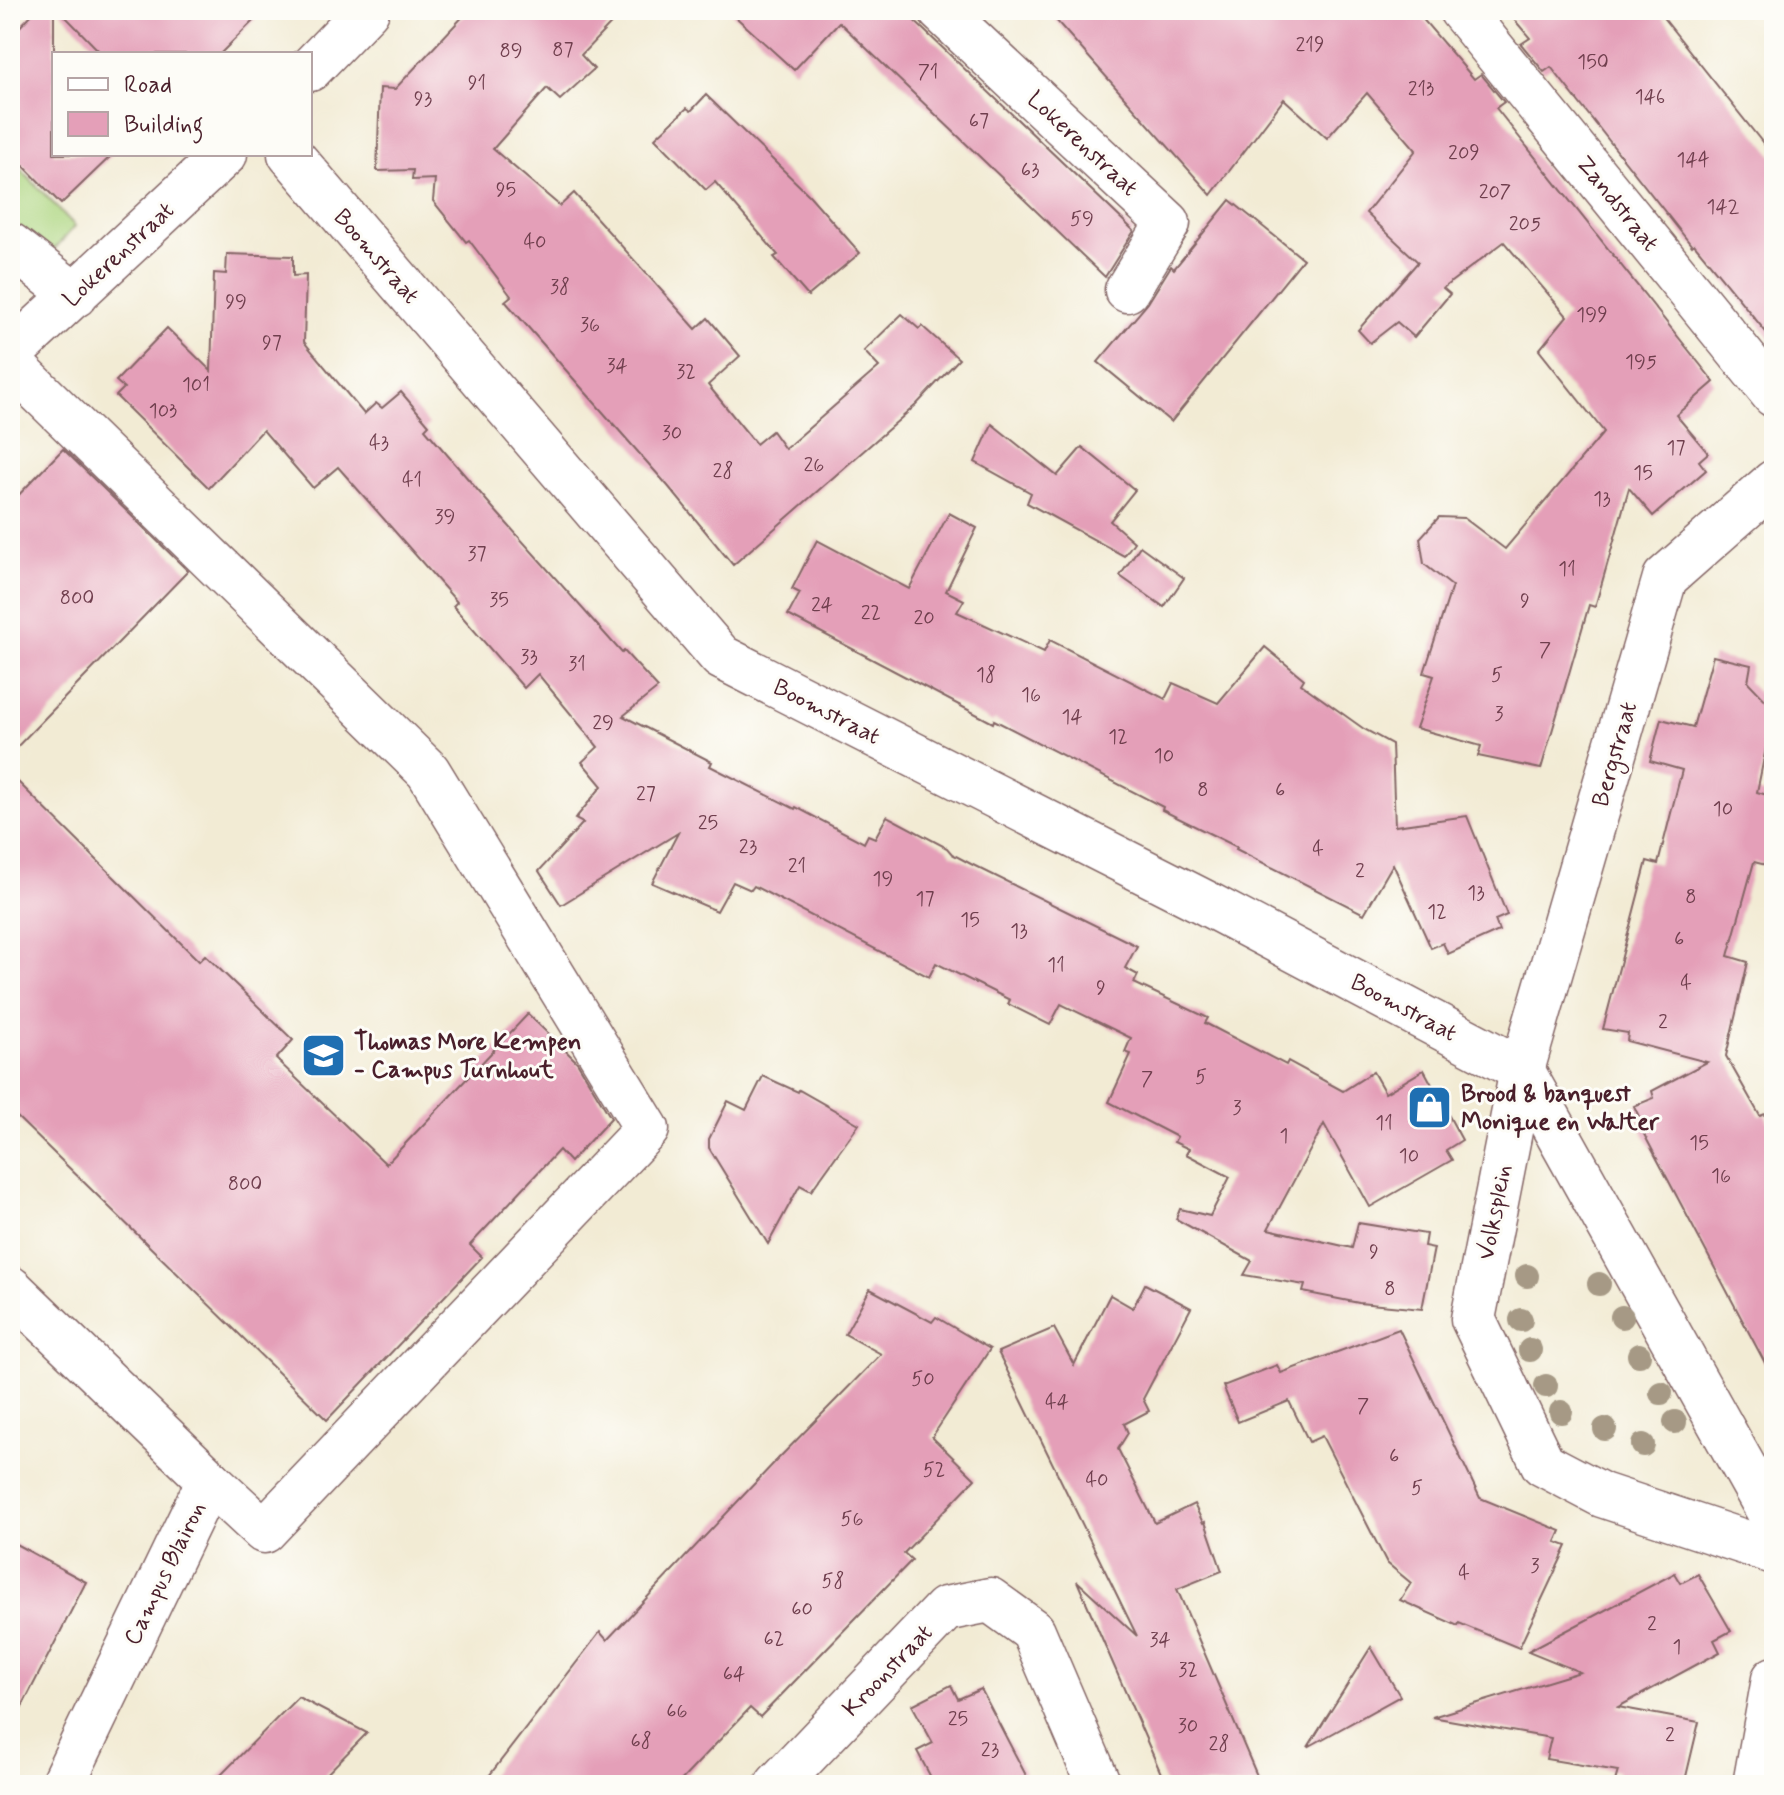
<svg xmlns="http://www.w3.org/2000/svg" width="1784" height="1795" viewBox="0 0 1784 1795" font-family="Mynerve,sans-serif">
	<rect width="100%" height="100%" fill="#fdfcf7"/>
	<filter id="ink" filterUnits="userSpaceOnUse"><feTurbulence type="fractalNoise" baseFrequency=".0125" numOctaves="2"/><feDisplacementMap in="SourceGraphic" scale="16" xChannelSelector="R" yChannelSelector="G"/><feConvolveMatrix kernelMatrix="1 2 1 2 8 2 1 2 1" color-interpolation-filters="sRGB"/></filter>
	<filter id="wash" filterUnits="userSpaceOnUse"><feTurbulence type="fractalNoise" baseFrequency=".006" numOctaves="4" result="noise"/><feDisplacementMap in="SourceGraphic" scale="32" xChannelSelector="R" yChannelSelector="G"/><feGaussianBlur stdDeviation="1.8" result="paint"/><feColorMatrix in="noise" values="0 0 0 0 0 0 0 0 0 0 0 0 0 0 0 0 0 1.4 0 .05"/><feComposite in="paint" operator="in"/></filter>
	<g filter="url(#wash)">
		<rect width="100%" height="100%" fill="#f2ebd4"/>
		<polygon fill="#acd57f" stroke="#7b7a55" stroke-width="2" points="10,158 75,226 44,261 10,235"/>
		<g id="blocks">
			<g fill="#e49fb8">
				<polygon points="36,10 54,10 54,154 113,154 61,204 10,152 10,37"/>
				<polygon points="59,10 264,10 220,54 102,54"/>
				<polygon points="469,10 624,10 581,55 594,69 560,100 547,88 493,149 560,206 574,193 696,329 708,318 740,356 708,385 756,444 772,431 785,449 879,367 864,351 902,314 919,329 922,326 959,359 916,405 733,565 668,486 505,301 511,296 469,240 466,242 433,201 435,179 412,180 413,170 377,171 380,88 395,89"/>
				<polygon points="728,10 903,10 1134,231 1105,277 839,22 794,70"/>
				<polygon points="1047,10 1415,10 1474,79 1481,74 1504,102 1496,108 1714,382 1676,415 1708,453 1699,461 1706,470 1653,516 1629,488 1595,607 1589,605 1541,769 1478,756 1481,746 1416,728 1434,676 1424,673 1452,586 1424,564 1420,538 1439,517 1464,518 1505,549 1604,432 1539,350 1567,316 1504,242 1443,288 1450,294 1414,337 1397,322 1370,343 1358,330 1418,262 1366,213 1416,150 1367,93 1327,138 1284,99 1211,195"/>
				<polygon points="1506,10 1657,10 1774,157 1774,342 1694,244 1692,246 1551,67 1544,72 1521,44 1530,38"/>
				<polygon points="706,95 810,196 860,253 808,296 774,257 778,255 715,182 706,190 655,138 687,108 691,111"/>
				<polygon points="1230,200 1303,259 1171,422 1098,362 1148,303 1171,266 1174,269"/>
				<polygon points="227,254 293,256 293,276 306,275 304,342 364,414 376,403 382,408 401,392 429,425 425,429 493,508 622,653 624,651 658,688 623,716 712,762 710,766 795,809 796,807 864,843 868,835 875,838 887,816 947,848 952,854 971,864 1137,946 1125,968 1138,975 1134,983 1208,1018 1205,1023 1286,1065 1288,1061 1343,1091 1373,1072 1385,1093 1424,1070 1462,1140 1446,1150 1452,1160 1370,1207 1324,1124 1268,1229 1352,1248 1358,1223 1426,1234 1424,1246 1434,1248 1422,1309 1359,1303 1303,1292 1305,1285 1244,1275 1252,1261 1176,1219 1180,1209 1210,1216 1230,1177 1186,1154 1189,1149 1174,1142 1177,1137 1109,1102 1131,1054 1125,1052 1131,1038 1061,1004 1050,1025 1008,1004 1010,1000 936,963 929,977 754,886 751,890 733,882 717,911 652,883 678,833 561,905 539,871 583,823 575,819 602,786 582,762 598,747 538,674 524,688 453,606 457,602 338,467 313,488 263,430 209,488 116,396 124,388 116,381 167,328 211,371 214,273 226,274"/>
				<polygon points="992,424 1057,476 1082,447 1135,490 1110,521 1134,542 1124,556 1027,503 1031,493 975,462"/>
				<polygon points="63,449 188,571 10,754 10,504"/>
				<polygon points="949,513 977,528 946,591 964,600 957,612 1044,652 1050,640 1165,699 1173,683 1218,703 1265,647 1304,679 1301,684 1364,729 1392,744 1395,826 1467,816 1507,915 1495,920 1499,931 1448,954 1443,943 1431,948 1393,864 1364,914 1236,849 1237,847 1162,810 1163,807 994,720 993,723 788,615 800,593 792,589 817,540 909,589"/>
				<polygon points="1140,546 1184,578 1164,607 1120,576"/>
				<polygon points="1713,656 1751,665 1748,682 1774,709 1757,792 1774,797 1774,867 1754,862 1728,956 1748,962 1726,1056 1760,1116 1765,1114 1774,1134 1774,1380 1637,1121 1640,1119 1634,1106 1654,1098 1652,1091 1707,1062 1627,1041 1628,1033 1603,1029 1647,861 1658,864 1682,770 1650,761 1661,719 1693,727"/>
				<polygon points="10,774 199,961 205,955 293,1040 276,1059 386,1164 528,1014 577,1062 611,1118 570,1162 559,1150 470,1245 482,1257 327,1420 10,1110"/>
				<polygon points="763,1076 798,1092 799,1090 859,1124 811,1191 800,1185 768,1244 709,1148 709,1139 728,1101 746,1110"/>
				<polygon points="1145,1284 1191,1308 1143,1399 1149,1411 1124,1424 1128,1433 1118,1449 1155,1523 1194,1504 1203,1523 1205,1522 1222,1571 1177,1589 1261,1785 1166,1785 1077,1581 1137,1636 998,1352 1054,1328 1074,1365 1110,1295 1133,1308"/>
				<polygon points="870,1289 932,1322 936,1317 990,1349 932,1437 975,1479 904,1553 912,1560 760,1717 750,1708 677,1785 482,1785 600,1632 607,1640 774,1463 881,1354 845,1334"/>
				<polygon points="1399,1329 1480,1498 1561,1531 1556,1542 1567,1546 1519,1648 1459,1623 1458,1626 1400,1600 1411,1583 1387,1563 1322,1436 1309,1442 1289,1401 1238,1422 1223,1386 1277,1365 1281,1373"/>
				<polygon points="10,1541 86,1582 10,1730"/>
				<polygon points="1675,1573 1681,1583 1698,1574 1731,1631 1714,1640 1720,1652 1618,1707 1699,1722 1684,1785 1614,1785 1618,1771 1546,1759 1551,1738 1432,1717 1580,1672 1528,1651"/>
				<polygon points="1371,1647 1400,1696 1308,1747"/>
				<polygon points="951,1685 958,1699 981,1689 1031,1785 935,1785 917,1751 933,1743 912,1705"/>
				<polygon points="298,1697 367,1733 316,1785 211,1785"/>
			</g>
		</g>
	</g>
	<g filter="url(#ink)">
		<use href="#blocks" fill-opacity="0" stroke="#856666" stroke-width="2"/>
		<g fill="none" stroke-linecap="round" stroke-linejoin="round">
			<defs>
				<g id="minor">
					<polyline points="940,10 1168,223 1127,290"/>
					<polyline points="1461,10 1774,395"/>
					<polyline points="310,69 367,10"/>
					<polyline points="290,154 721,657 1202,901 1522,1070"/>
					<polyline points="10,245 75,295"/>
					<polyline points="10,354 225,154"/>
					<polyline points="10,363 428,771 647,1129 264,1531 209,1480"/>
					<polyline points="1774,482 1665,578 1522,1070 1473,1319 1543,1464 1602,1495 1774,1552"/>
					<polyline points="1522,1070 1774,1521"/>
					<polyline points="10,1288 209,1480 62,1785"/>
					<polyline points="777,1785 945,1609 990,1600 1033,1631 1099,1785"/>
					<polyline points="1755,1785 1774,1679"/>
				</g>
			</defs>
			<use href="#minor" stroke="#856666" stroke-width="47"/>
			<use href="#minor" stroke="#fff" stroke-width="44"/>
		</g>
		<g fill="#a69985">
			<circle cx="1527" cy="1276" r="12"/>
			<circle cx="1599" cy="1284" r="12"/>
			<circle cx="1622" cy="1317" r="12"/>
			<circle cx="1521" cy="1320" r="12"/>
			<circle cx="1530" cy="1350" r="12"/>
			<circle cx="1639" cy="1355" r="12"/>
			<circle cx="1546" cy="1386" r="12"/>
			<circle cx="1661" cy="1393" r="12"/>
			<circle cx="1561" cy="1412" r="12"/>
			<circle cx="1675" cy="1422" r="12"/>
			<circle cx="1605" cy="1429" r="12"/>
			<circle cx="1643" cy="1445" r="12"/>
		</g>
	</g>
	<defs>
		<symbol id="university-square" viewBox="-11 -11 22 22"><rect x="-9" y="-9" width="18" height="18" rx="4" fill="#1f6fb2" stroke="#fdfcf7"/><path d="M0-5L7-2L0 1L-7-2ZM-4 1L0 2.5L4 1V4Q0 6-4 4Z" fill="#fff"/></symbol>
		<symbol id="shop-square" viewBox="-11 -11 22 22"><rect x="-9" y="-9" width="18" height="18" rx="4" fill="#1f6fb2" stroke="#fdfcf7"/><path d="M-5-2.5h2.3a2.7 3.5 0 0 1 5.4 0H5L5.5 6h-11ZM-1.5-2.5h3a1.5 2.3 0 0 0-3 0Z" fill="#fff"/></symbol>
	</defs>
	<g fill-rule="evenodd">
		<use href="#university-square" x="298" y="1030" width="51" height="51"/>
		<use href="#shop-square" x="1404" y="1082" width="51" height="51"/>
	</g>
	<g text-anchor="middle" stroke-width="6" stroke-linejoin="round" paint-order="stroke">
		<g font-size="20" fill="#703f4e">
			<text x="1310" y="51">219</text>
			<text x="563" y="56">87</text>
			<text x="511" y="57">89</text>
			<text x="1593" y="68">150</text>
			<text x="928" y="78">71</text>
			<text x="477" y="89">91</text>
			<text x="1421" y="95">213</text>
			<text x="1650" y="103">146</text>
			<text x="423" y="105">93</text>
			<text x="979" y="127">67</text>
			<text x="1464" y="159">209</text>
			<text x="1693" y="166">144</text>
			<text x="1030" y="176">63</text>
			<text x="506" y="196">95</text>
			<text x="1495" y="198">207</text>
			<text x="1723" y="213">142</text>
			<text x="1082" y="225">59</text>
			<text x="1525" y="230">205</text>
			<text x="535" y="248">40</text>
			<text x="560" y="293">38</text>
			<text x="236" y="308">99</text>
			<text x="1592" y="321">199</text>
			<text x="590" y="331">36</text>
			<text x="272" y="349">97</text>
			<text x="1641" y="368">195</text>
			<text x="617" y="372">34</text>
			<text x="686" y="378">32</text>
			<text x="196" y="391">101</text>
			<text x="163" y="417">103</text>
			<text x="672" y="439">30</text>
			<text x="379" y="449">43</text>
			<text x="1676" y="454">17</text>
			<text x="814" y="471">26</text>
			<text x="723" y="477">28</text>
			<text x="1643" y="479">15</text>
			<text x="412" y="486">41</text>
			<text x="1602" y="505">13</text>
			<text x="445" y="523">39</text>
			<text x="477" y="560">37</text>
			<text x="1567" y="575">11</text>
			<text x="77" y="604">800</text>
			<text x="499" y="606">35</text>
			<text x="1525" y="607">9</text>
			<text x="822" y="611">24</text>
			<text x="871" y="619">22</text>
			<text x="924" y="624">20</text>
			<text x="1545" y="656">7</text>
			<text x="529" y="663">33</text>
			<text x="577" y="670">31</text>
			<text x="986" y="681">18</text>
			<text x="1497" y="681">5</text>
			<text x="1031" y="701">16</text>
			<text x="1499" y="720">3</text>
			<text x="1072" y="723">14</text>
			<text x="603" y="729">29</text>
			<text x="1118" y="743">12</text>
			<text x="1164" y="762">10</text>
			<text x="1203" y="796">8</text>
			<text x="1280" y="796">6</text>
			<text x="646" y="800">27</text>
			<text x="1723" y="815">10</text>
			<text x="708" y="829">25</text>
			<text x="748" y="853">23</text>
			<text x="1318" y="855">4</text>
			<text x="797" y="872">21</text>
			<text x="1360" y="877">2</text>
			<text x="883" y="885">19</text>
			<text x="1476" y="899">13</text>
			<text x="1691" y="903">8</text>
			<text x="925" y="905">17</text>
			<text x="1437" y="918">12</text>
			<text x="970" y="926">15</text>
			<text x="1019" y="937">13</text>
			<text x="1679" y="945">6</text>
			<text x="1056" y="971">11</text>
			<text x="1686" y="989">4</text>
			<text x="1101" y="994">9</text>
			<text x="1663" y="1028">2</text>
			<text x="1201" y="1083">5</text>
			<text x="1147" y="1085">7</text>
			<text x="1237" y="1114">3</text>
			<text x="1384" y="1129">11</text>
			<text x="1284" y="1142">1</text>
			<text x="1699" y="1149">15</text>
			<text x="1409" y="1162">10</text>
			<text x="1721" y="1182">16</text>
			<text x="245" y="1190">800</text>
			<text x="1374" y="1258">9</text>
			<text x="1390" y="1295">8</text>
			<text x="923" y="1385">50</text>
			<text x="1057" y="1408">44</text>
			<text x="1363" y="1412">7</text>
			<text x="1394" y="1462">6</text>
			<text x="934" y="1476">52</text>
			<text x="1097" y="1486">40</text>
			<text x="1417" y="1494">5</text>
			<text x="852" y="1525">56</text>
			<text x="1535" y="1572">3</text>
			<text x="1464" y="1579">4</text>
			<text x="833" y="1587">58</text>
			<text x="802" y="1615">60</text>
			<text x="1652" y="1630">2</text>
			<text x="774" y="1645">62</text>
			<text x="1160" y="1646">34</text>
			<text x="1677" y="1653">1</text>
			<text x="1188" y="1676">32</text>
			<text x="734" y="1680">64</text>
			<text x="677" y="1717">66</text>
			<text x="958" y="1725">25</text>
			<text x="1188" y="1732">30</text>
			<text x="1670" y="1741">2</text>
			<text x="641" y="1747">68</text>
			<text x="1219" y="1750">28</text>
			<text x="990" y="1756">23</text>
		</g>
		<g font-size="24" fill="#4a1f2b" stroke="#fdfcf7">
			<text transform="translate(1083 143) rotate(43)" y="8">Lokerenstraat</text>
			<text transform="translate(1618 203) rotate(51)" y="8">Zandstraat</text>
			<text transform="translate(118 254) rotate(-43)" y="8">Lokerenstraat</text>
			<text transform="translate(377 256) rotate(49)" y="8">Boomstraat</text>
			<text transform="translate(827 711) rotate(27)" y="8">Boomstraat</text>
			<text transform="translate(1614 754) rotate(-74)" y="8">Bergstraat</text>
			<text transform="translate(1404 1007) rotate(28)" y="8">Boomstraat</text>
			<text transform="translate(1494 1212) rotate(-79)" y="8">Volksplein</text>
			<text transform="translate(164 1573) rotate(-64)" y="8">Campus Blairon</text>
			<text transform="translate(887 1670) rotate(-46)" y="8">Kroonstraat</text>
		</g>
		<g font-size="24" font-weight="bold" fill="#4a1f2b" stroke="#fdfcf7" text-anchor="start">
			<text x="354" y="1049">Thomas More Kempen<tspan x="354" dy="28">- Campus Turnhout</tspan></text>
			<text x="1461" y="1101">Brood &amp; banquest<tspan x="1461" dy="28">Monique en Walter</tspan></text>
		</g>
	</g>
	<rect width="1784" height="1795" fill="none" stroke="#fdfcf7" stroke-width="40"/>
	<rect x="52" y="52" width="260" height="104" fill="#fdfcf7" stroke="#b5a4a5" stroke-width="2"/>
	<rect x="68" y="78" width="40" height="12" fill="#ffffff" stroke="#b5a4a5" stroke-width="2"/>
	<text x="124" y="92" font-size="24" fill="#4a1f2b">Road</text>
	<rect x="68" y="112" width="40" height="24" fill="#e49fb8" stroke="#b5a4a5" stroke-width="2"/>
	<text x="124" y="132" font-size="24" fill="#4a1f2b">Building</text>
</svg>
